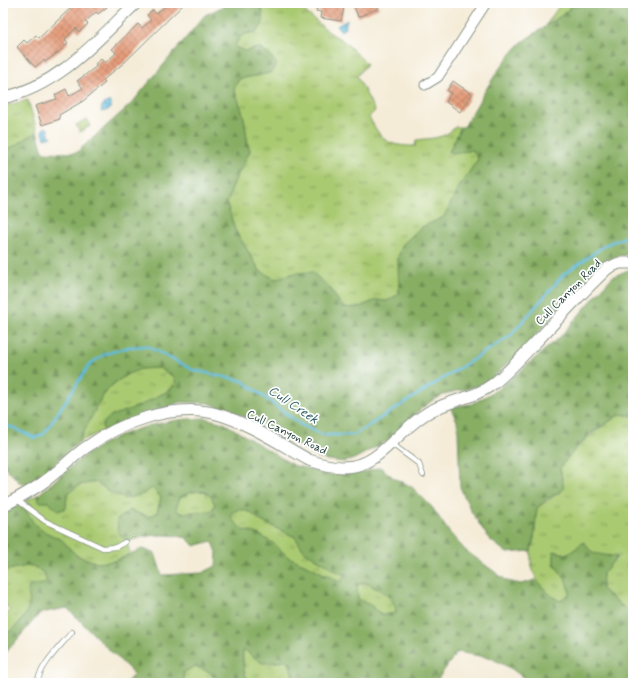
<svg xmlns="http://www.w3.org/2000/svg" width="636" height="686" viewBox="0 0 636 686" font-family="Mynerve,sans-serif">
	<defs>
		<pattern id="grass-tufts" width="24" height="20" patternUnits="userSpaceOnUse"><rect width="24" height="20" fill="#aaca72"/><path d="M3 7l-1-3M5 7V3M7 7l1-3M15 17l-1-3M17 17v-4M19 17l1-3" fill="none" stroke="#8aa55e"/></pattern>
		<pattern id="forest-firs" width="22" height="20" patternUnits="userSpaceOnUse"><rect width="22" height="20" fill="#87ae64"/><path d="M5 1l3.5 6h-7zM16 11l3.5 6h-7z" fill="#6e8f53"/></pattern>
		<pattern id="water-waves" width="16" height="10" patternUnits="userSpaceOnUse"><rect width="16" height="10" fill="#5fbbdd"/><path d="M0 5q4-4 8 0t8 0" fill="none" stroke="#4e99b4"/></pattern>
		<pattern id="building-cross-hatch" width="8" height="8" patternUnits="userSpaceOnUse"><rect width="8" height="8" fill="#e59c7a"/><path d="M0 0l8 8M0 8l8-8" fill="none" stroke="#b98065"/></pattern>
	</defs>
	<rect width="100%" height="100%" fill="#fff"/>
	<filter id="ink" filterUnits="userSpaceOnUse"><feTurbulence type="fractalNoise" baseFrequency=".025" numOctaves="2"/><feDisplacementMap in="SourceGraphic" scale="8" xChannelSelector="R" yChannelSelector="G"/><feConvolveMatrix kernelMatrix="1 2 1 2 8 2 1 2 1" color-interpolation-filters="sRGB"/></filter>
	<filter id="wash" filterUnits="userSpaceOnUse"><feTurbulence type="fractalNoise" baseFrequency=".012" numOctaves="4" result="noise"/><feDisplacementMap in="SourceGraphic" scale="16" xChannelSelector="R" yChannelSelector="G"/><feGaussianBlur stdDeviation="0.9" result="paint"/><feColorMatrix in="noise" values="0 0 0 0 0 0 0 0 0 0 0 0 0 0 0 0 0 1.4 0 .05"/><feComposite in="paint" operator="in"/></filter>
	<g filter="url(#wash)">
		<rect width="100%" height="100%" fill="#f5ecd8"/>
		<g fill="url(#grass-tufts)" stroke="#648453">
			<path d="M 261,3 L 300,3 L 304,7 L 302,9 L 329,32 L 345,42 L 367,64 L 357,76 L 375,111 L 369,117 C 382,141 387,146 415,146 L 416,140 C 431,138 445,139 455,127 L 461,127 L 449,152 L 455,153 L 473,150 L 478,159 L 457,190 L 444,217 L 420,228 L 398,257 L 399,294 L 387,301 L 376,300 L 360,307 L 343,308 L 329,287 L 295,273 L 275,279 L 260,271 L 235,230 L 227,204 L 234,182 L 250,151 C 247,141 246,133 245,123 C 243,111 238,100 234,89 L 239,79 L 270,73 L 259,48 L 244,51 L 235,47 C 238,35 245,33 257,32 L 263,14 Z"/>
			<polygon points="561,3 573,3 564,14 546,25"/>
			<polygon points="28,100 37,131 18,144 3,151 3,106"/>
			<path d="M 159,368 L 174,377 L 176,384 C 161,399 131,410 111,416 L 105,430 L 79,442 C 91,414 107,377 140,369 C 146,368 153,368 159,368 Z"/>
			<path d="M 620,414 L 633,416 L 633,612 L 627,610 L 602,590 L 603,573 L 617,557 C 596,553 575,557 554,551 L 554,564 L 565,578 L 570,593 L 560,601 C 541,591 529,574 531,551 C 531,547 533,543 534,539 C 536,528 535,518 537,508 L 564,489 L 560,468 C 578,442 595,432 620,414 Z"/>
			<polygon points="96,482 110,492 143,494 152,488 161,497 157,513 148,517 143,514 127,542 130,554 115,561 97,563 76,555 62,540 41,530 33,522 21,503 38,495 39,501 48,502 66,508 67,494 79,485"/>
			<polygon points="204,491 211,496 215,505 211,511 180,513 176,508 180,497 191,492"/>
			<polygon points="239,509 250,512 261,521 295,537 304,551 345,576 340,583 313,568 288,557 281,550 258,534 243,530 232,519 231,513"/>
			<polygon points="31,565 44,573 47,583 31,599 29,610 19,623 3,637 3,619 10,610 3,604 3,571"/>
			<path d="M 365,582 C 378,590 396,596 396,613 L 382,615 L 370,605 L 358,600 L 357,586 Z"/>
			<path d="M 243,648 L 262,663 L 289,661 L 293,675 L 284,683 L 251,683 C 242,676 243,659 243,648 Z"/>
			<polygon points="195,666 210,672 217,683 185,683 183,673"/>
		</g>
		<g fill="url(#forest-firs)" stroke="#53764c" fill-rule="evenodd">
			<path d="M 226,3 L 261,3 L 263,24 L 257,32 C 245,33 238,35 235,47 L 245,51 L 259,48 L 270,55 L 277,65 L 270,73 L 239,79 L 234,89 C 238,100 243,111 245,123 C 246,133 247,141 250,151 L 234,182 L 227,204 L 235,230 L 260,271 L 275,279 L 295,273 L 312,272 L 329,287 L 343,308 L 360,307 L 376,300 L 387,301 L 399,294 L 398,257 L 403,244 L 420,228 L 444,217 L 457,190 L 478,159 L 473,150 L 455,153 L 449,152 L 461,127 L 464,127 C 480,100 496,69 518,46 C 530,33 568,17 573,3 L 633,3 L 633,254 L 618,256 L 597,268 L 520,352 L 489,381 L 478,386 L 448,393 L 434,399 L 422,408 L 389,440 L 354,459 L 343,462 L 320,459 L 264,424 L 209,403 L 180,402 L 105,430 L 102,428 L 104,422 L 111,416 L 139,406 L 170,390 L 176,384 L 174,377 L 159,368 L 141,369 L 128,374 L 112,385 L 101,398 L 79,442 L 32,484 L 21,484 L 3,465 L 3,151 L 18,144 L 37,131 L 43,152 L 76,153 L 131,104 L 205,15 L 224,6 Z"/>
			<polygon points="628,270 633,270 633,416 620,414 590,434 569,456 560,468 564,489 547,499 537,508 534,538 531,551 507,553 489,539 471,511 460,487 458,432 457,421 450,407 472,404 500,388 560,337 612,277"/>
			<path d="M 205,418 L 224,423 L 293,465 L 331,475 L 362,473 L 380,467 L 394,478 L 412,487 L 432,507 L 449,532 L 465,550 L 507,581 L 521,584 L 535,580 L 553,597 L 560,601 L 570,593 L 565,578 L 554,564 L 554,551 L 567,555 L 584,542 L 592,553 L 617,557 L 603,573 L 602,589 L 627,610 L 633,612 L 633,683 L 530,683 L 512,669 L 491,658 L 457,652 L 435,683 L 376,683 L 361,676 L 359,683 L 284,683 L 293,675 L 289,661 L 262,663 L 243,649 C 242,659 242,676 251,683 L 217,683 L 210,672 L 195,666 L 183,673 L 185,683 L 126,683 L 134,674 L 67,608 L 40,613 L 3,656 L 3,637 C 17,628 36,608 27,592 L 30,586 L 47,583 L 44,573 L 31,565 L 3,571 L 3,512 L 21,503 L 33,522 L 41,530 L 62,540 L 76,555 L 97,563 L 115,561 L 142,549 L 155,553 L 162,575 L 202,573 L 216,566 L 217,552 L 212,541 L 194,546 L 187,538 C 166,533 147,534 127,542 L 118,533 L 117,519 L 130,510 L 148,517 L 157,513 L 161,497 L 152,488 L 143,494 L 125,499 L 110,492 L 96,482 L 79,485 L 67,494 L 66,508 L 59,511 L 48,502 L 39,502 L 38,495 C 56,480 82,455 103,444 C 134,427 169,419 205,418 ZM 204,491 L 211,496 L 215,505 L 212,511 L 180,513 L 176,508 L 180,497 L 191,492 ZM 239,509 L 250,512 L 261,521 L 295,537 L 304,551 L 345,576 L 340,582 L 313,568 L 288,557 L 273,543 L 258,534 L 243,530 L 232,519 L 231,513 ZM 365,582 C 378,590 396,596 396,613 L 382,615 L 370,605 L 358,599 L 357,585 Z"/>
		</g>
		<polygon fill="#aaca72" stroke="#648453" points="86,119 90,126 80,132 76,125"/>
		<g fill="url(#water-waves)" stroke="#3f7c88">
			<polygon points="347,20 345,28 341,31 337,26"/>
			<polygon points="107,102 111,102 111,108 106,111 101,112 102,106"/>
			<polygon points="46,127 48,129 49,135 52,137 45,139 42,130"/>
		</g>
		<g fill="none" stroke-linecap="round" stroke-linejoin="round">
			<polyline stroke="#5fbbdd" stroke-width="2.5" points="3,427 9,426 35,438 44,434 90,364 105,354 129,347 147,346 193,370 243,381 301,425 323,435 354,435 510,336 564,274 607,244 633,234"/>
		</g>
		<g id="blocks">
			<g fill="url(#building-cross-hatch)">
				<polygon points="76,3 104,3 107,7 98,14 96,12 85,22 88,24 79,32 76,28 65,39 68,43 60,51 45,62 44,60 35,67 17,47 24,40 27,43 36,35 39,38"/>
				<polygon points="169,3 185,3 125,62 103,80 105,83 83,101 59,115 60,119 42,125 35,106 57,99 55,95 66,89 69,96 83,88 77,81 97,66 95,64 101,59 105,63 116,53 112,49 138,24 142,28 151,20 147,15 153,10 156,14"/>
				<polygon points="318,3 345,3 341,21 320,18 321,12 316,11"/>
				<polygon points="353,3 377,3 379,8 358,17"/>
				<polygon points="453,81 472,94 460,112 446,102 451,93 447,91"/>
			</g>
		</g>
	</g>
	<g filter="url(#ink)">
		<use href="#blocks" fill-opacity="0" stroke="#8a9486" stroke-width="1"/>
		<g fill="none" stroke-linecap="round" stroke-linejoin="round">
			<defs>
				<g id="service">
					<polyline points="392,444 419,464 423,475"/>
					<polyline points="16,499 45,521 103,548 116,547 125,542"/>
					<path d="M 37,683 C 41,664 60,647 72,632"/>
				</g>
				<polyline id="minor" points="425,85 438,77 486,3"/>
				<g id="tertiary">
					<path d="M 3,98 C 60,85 95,42 136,3"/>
					<path d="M 3,506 C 18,498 32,491 45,481 C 59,471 71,458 85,448 C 120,423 173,402 217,414 C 249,423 280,444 309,460 C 373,483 380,445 424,415 C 445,400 472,400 493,384 C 509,372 522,356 536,342 C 560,317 583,291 608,268 L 619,263 L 633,263"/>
				</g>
			</defs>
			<use href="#service" stroke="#8a9486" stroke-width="6"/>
			<use href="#minor" stroke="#8a9486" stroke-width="11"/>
			<use href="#tertiary" stroke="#8a9486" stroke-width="13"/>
			<use href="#service" stroke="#fff" stroke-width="4.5"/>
			<use href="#minor" stroke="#fff" stroke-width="9"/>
			<use href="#tertiary" stroke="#fff" stroke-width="11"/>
		</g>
	</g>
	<g text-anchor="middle" stroke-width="3.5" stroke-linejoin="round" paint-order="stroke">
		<g font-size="12" fill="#1f3d34" stroke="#fff">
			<text transform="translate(568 292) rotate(-45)" y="4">Cull Canyon Road</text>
			<text transform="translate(287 432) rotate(26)" y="4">Cull Canyon Road</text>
		</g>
		<g font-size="13" font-style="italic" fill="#326367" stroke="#fff">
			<text transform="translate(294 404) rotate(34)" y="5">Cull Creek</text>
		</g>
	</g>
	<rect width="636" height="686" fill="none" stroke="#fff" stroke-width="16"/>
</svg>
